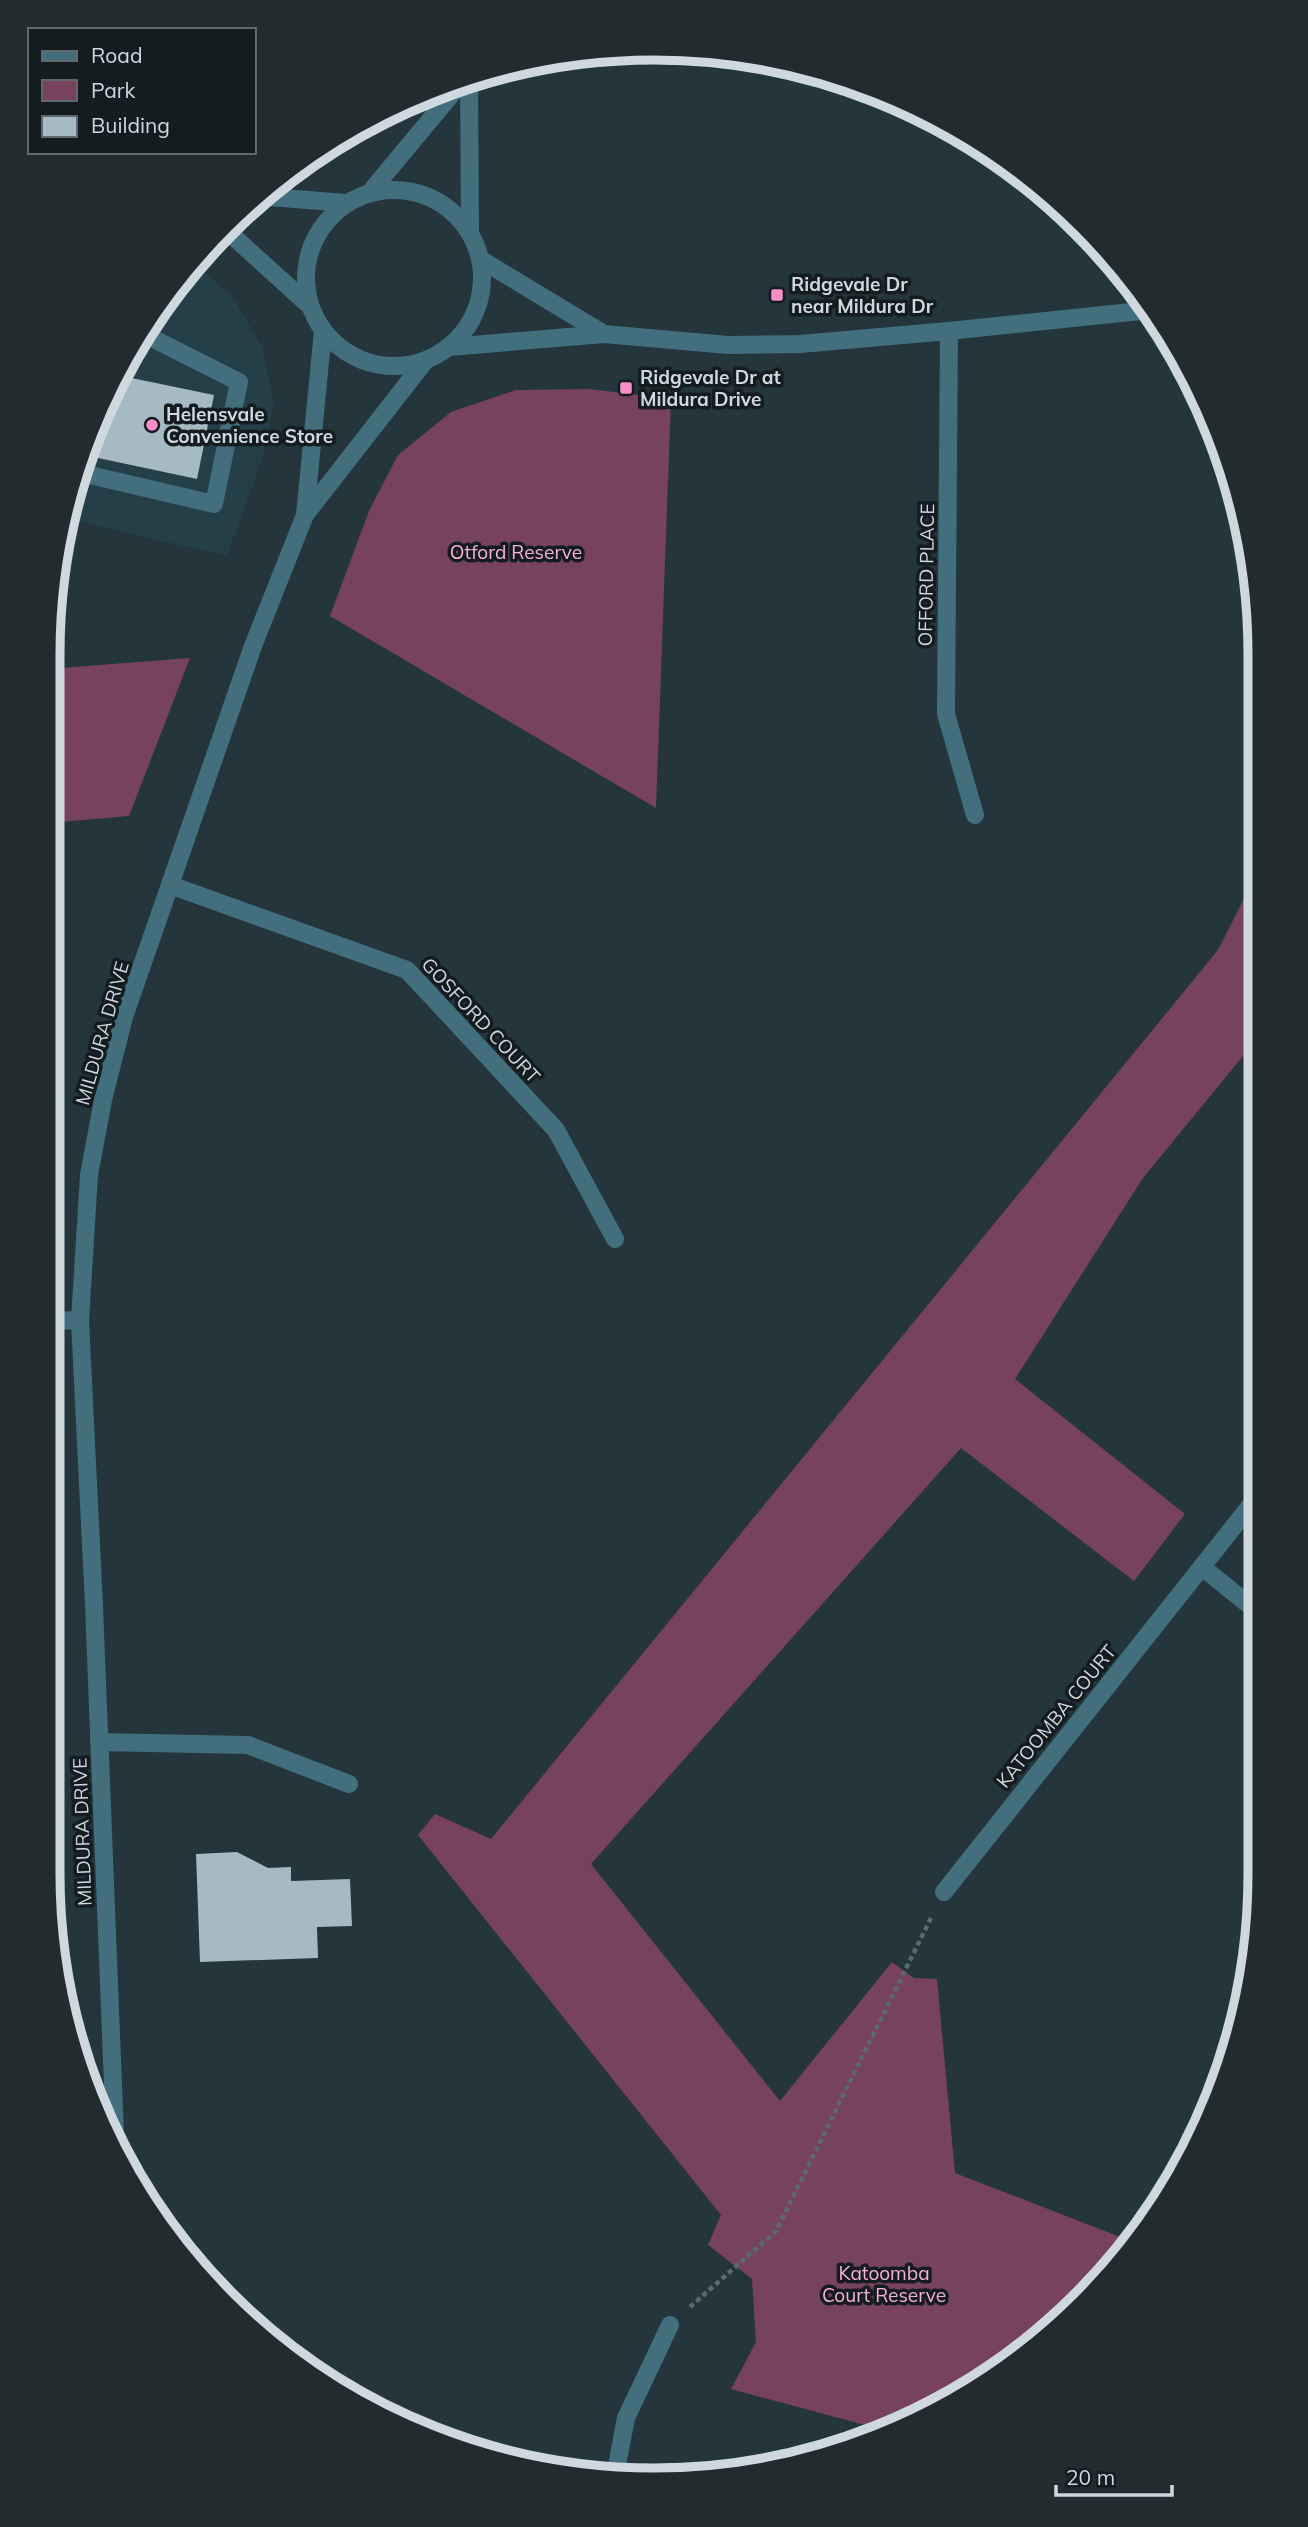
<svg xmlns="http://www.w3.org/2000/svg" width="1308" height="2527" viewBox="0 0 1308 2527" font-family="Mulish,sans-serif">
	<rect width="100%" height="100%" fill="#24353c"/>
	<polygon fill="#253f48" points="193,263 233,297 262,347 274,403 262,459 227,556 64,518 68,497 110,385 173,284"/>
	<g fill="#77425e">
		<polygon points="589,389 671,399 656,808 330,616 369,511 398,455 451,412 516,390"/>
		<polygon points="1214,422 1255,574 1256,676"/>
		<polygon points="190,658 129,816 48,823 48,669"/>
		<polygon points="1256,875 1257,1039 1143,1178 1015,1379 1185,1514 1134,1581 961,1448 591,1864 780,2101 892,1962 914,1978 937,1979 955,2173 1128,2240 1083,2302 922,2417 887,2431 731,2389 756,2342 752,2279 708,2245 721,2215 418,1835 435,1814 491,1839 1218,950"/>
	</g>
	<g fill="#a5bac2">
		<polygon points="117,375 214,395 197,479 84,455 110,385"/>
		<polygon points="237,1852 268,1868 291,1867 291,1881 350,1879 352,1926 317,1927 318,1958 200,1962 196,1854"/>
	</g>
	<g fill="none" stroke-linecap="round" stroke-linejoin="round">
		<polyline stroke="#5a696f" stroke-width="4.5" stroke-dasharray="5 3.5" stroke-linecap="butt" points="690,2307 776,2231 931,1918"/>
		<g stroke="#426e7d" stroke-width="18">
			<polyline points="469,77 470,232"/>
			<circle cx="394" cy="278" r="88"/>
			<polyline points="371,191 465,78"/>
			<polyline points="257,196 346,203"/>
			<polyline points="225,229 310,306"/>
			<polyline points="480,259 604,334"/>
			<polyline points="949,331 946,714 975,815"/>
			<polyline points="449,347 604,334 728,345 800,344 949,331 1150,310"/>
			<polyline points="77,472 214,504 239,382 142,333"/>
			<polyline points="305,515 323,331"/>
			<polyline points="170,885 407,970 556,1130 615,1239"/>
			<polyline points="48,1321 80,1320"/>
			<polyline points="1202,1567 1259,1613"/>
			<polyline points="99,1742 248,1745 349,1784"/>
			<polyline points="944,1892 1258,1496"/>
			<polyline points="115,2135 94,1606 80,1320 89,1175 103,1100 124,1017 253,646 305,515 425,361"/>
			<polyline points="616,2471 626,2418 670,2325"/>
		</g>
	</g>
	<g fill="#fa8fc8" stroke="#141c1f" stroke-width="2.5">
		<rect x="770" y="288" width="14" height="14" rx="3.5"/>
		<rect x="619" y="381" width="14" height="14" rx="3.5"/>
		<circle cx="152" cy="425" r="7"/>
	</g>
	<g text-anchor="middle" stroke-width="7" stroke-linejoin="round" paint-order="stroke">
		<g font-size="19" font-weight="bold" fill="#cfd9dd" stroke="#141c1f" text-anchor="start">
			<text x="791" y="291">Ridgevale Dr<tspan x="791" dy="22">near Mildura Dr</tspan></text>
			<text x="640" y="384">Ridgevale Dr at<tspan x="640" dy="22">Mildura Drive</tspan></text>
			<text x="166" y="421">Helensvale<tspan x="166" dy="22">Convenience Store</tspan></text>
		</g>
		<g font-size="19" fill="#f6b1d3" stroke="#141c1f">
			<text x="516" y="559">Otford Reserve</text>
			<text x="884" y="2280">Katoomba<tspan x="884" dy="22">Court Reserve</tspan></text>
		</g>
		<g font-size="19" fill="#cfd9dd" stroke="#141c1f">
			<text transform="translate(926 575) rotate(-89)" y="7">OFFORD PLACE</text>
			<text transform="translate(481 1020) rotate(47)" y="7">GOSFORD COURT</text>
			<text transform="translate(102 1033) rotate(-74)" y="7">MILDURA DRIVE</text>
			<text transform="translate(1056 1716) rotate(-51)" y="7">KATOOMBA COURT</text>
			<text transform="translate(82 1832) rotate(-92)" y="7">MILDURA DRIVE</text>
		</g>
	</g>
	<path d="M0 0H1308V2527H0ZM654 60H654A594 594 0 0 1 1248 654V1874A594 594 0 0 1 654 2468H654A594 594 0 0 1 60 1874V654A594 594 0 0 1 654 60Z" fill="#232b2e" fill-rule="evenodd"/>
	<path fill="none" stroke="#cfd9dd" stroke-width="9" d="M654 60H654A594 594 0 0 1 1248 654V1874A594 594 0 0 1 654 2468H654A594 594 0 0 1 60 1874V654A594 594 0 0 1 654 60Z"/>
	<rect x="28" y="28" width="228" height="126" fill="#141c1f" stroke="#5f686b" stroke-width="2"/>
	<rect x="42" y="51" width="35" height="10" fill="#426e7d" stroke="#5f686b" stroke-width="2"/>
	<text x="91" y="63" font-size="21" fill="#cfd9dd">Road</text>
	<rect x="42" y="80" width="35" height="21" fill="#77425e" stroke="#5f686b" stroke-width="2"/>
	<text x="91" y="98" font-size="21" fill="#cfd9dd">Park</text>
	<rect x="42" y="116" width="35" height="21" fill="#a5bac2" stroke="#5f686b" stroke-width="2"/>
	<text x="91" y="133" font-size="21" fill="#cfd9dd">Building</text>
	<path d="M1056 2485v10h116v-10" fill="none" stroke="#cfd9dd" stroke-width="3.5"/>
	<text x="1066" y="2485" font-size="21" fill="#cfd9dd" stroke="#141c1f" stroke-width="5" paint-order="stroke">20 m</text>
</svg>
